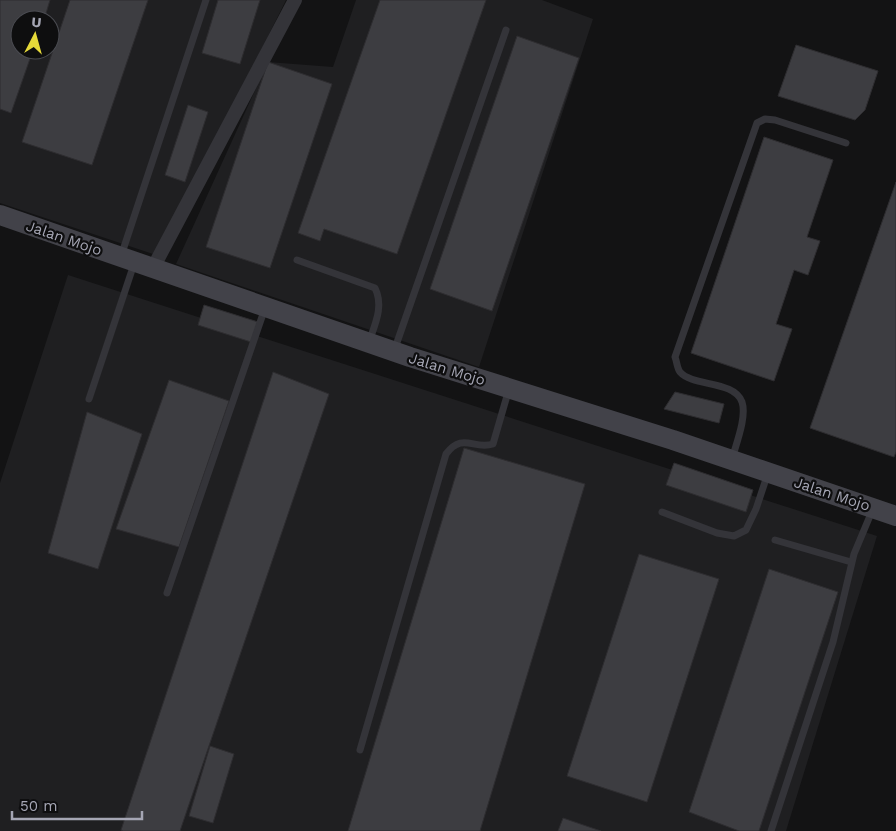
<svg xmlns="http://www.w3.org/2000/svg" width="896" height="831" viewBox="0 0 896 831" font-family="'Work Sans',sans-serif">
	<rect width="100%" height="100%" fill="#131314"/>
	<g fill="#1f1f21" fill-rule="evenodd">
		<path d="M 0,0 L 286,0 L 159,256 L 0,203 ZM 20,20 L 50,20 L 50,50 L 20,50 Z"/>
		<polygon points="356,0 542,0 593,19 479,367 176,264 268,62 333,67"/>
		<polygon points="68,275 877,536 786,831 0,831 0,483"/>
	</g>
	<g fill="#3d3d41" stroke="#2e2d30">
		<polygon points="0,0 50,0 44,20 20,20 20,50 33,50 11,113 0,109"/>
		<polygon points="70,0 148,0 92,165 22,142"/>
		<polygon points="218,0 260,0 240,64 202,53"/>
		<polygon points="380,0 486,0 397,254 324,229 320,241 298,233"/>
		<polygon points="517,36 579,58 492,311 430,289"/>
		<polygon points="796,45 878,71 865,110 855,120 778,96"/>
		<polygon points="268,62 332,84 270,268 206,247"/>
		<polygon points="188,105 208,112 185,182 165,175"/>
		<polygon points="764,137 833,160 807,237 820,241 808,275 794,270 776,324 792,329 774,381 691,353"/>
		<polygon points="896,182 896,452 894,457 810,428"/>
		<polygon points="204,305 258,322 251,342 198,325"/>
		<polygon points="273,372 329,394 180,831 123,831 121,830"/>
		<polygon points="169,380 229,401 179,547 116,529"/>
		<polygon points="675,392 724,404 719,423 664,409"/>
		<polygon points="87,412 142,434 98,569 48,553"/>
		<polygon points="464,448 585,484 480,831 348,831"/>
		<polygon points="674,463 753,490 746,512 666,485"/>
		<polygon points="639,554 719,579 647,802 567,776"/>
		<polygon points="769,569 838,592 759,831 739,831 689,812"/>
		<polygon points="210,746 234,754 213,823 189,816"/>
		<polygon points="563,818 601,831 558,831"/>
	</g>
	<g fill="none" stroke-linecap="round" stroke-linejoin="round">
		<g stroke="#343439" stroke-width="7">
			<polyline points="121,256 206,0"/>
			<path d="M 297,260 L 375,288 C 384,306 375,324 369,342"/>
			<polyline points="394,351 506,30"/>
			<polyline points="89,399 134,264"/>
			<path d="M 732,459 C 736,444 747,417 742,402 C 734,380 693,387 680,372 C 677,368 677,362 675,357 L 757,123 L 765,119 L 775,120 L 846,143"/>
			<polyline points="662,512 717,533 734,536 746,530 756,509 768,473"/>
			<polyline points="775,540 851,562"/>
			<polyline points="167,593 265,308"/>
			<path d="M 360,750 L 446,454 C 463,432 473,450 493,444 L 509,389"/>
			<polyline points="771,831 833,642 854,554 872,511"/>
		</g>
		<polyline stroke="#343439" stroke-width="14" points="153,268 295,0"/>
		<polyline stroke="#424249" stroke-width="20" points="0,215 410,357 673,440 896,516"/>
	</g>
	<g text-anchor="middle" stroke-width="4.5" stroke-linejoin="round" paint-order="stroke">
		<g font-size="15" fill="#a5a6b4" stroke="#0e0e0f">
			<text transform="translate(64 238) rotate(19)" y="5">Jalan Mojo</text>
			<text transform="translate(447 369) rotate(17)" y="5">Jalan Mojo</text>
			<text transform="translate(832 494) rotate(18)" y="5">Jalan Mojo</text>
		</g>
	</g>
	<g transform="translate(35 35) rotate(6)"><circle r="24" fill="#0e0e0f" stroke="#4a4b51"/>
	<path d="M0-4L9 19L0 12L-9 19Z" fill="#e6d939"/>
	<text y="-8" font-size="14" font-weight="bold" text-anchor="middle" fill="#a5a6b4">U</text>
	</g>
	<path d="M12 811v8h130v-8" fill="none" stroke="#a5a6b4" stroke-width="2.5"/>
	<text x="20" y="811" font-size="15" fill="#a5a6b4" stroke="#0e0e0f" stroke-width="4" paint-order="stroke">50 m</text>
</svg>
